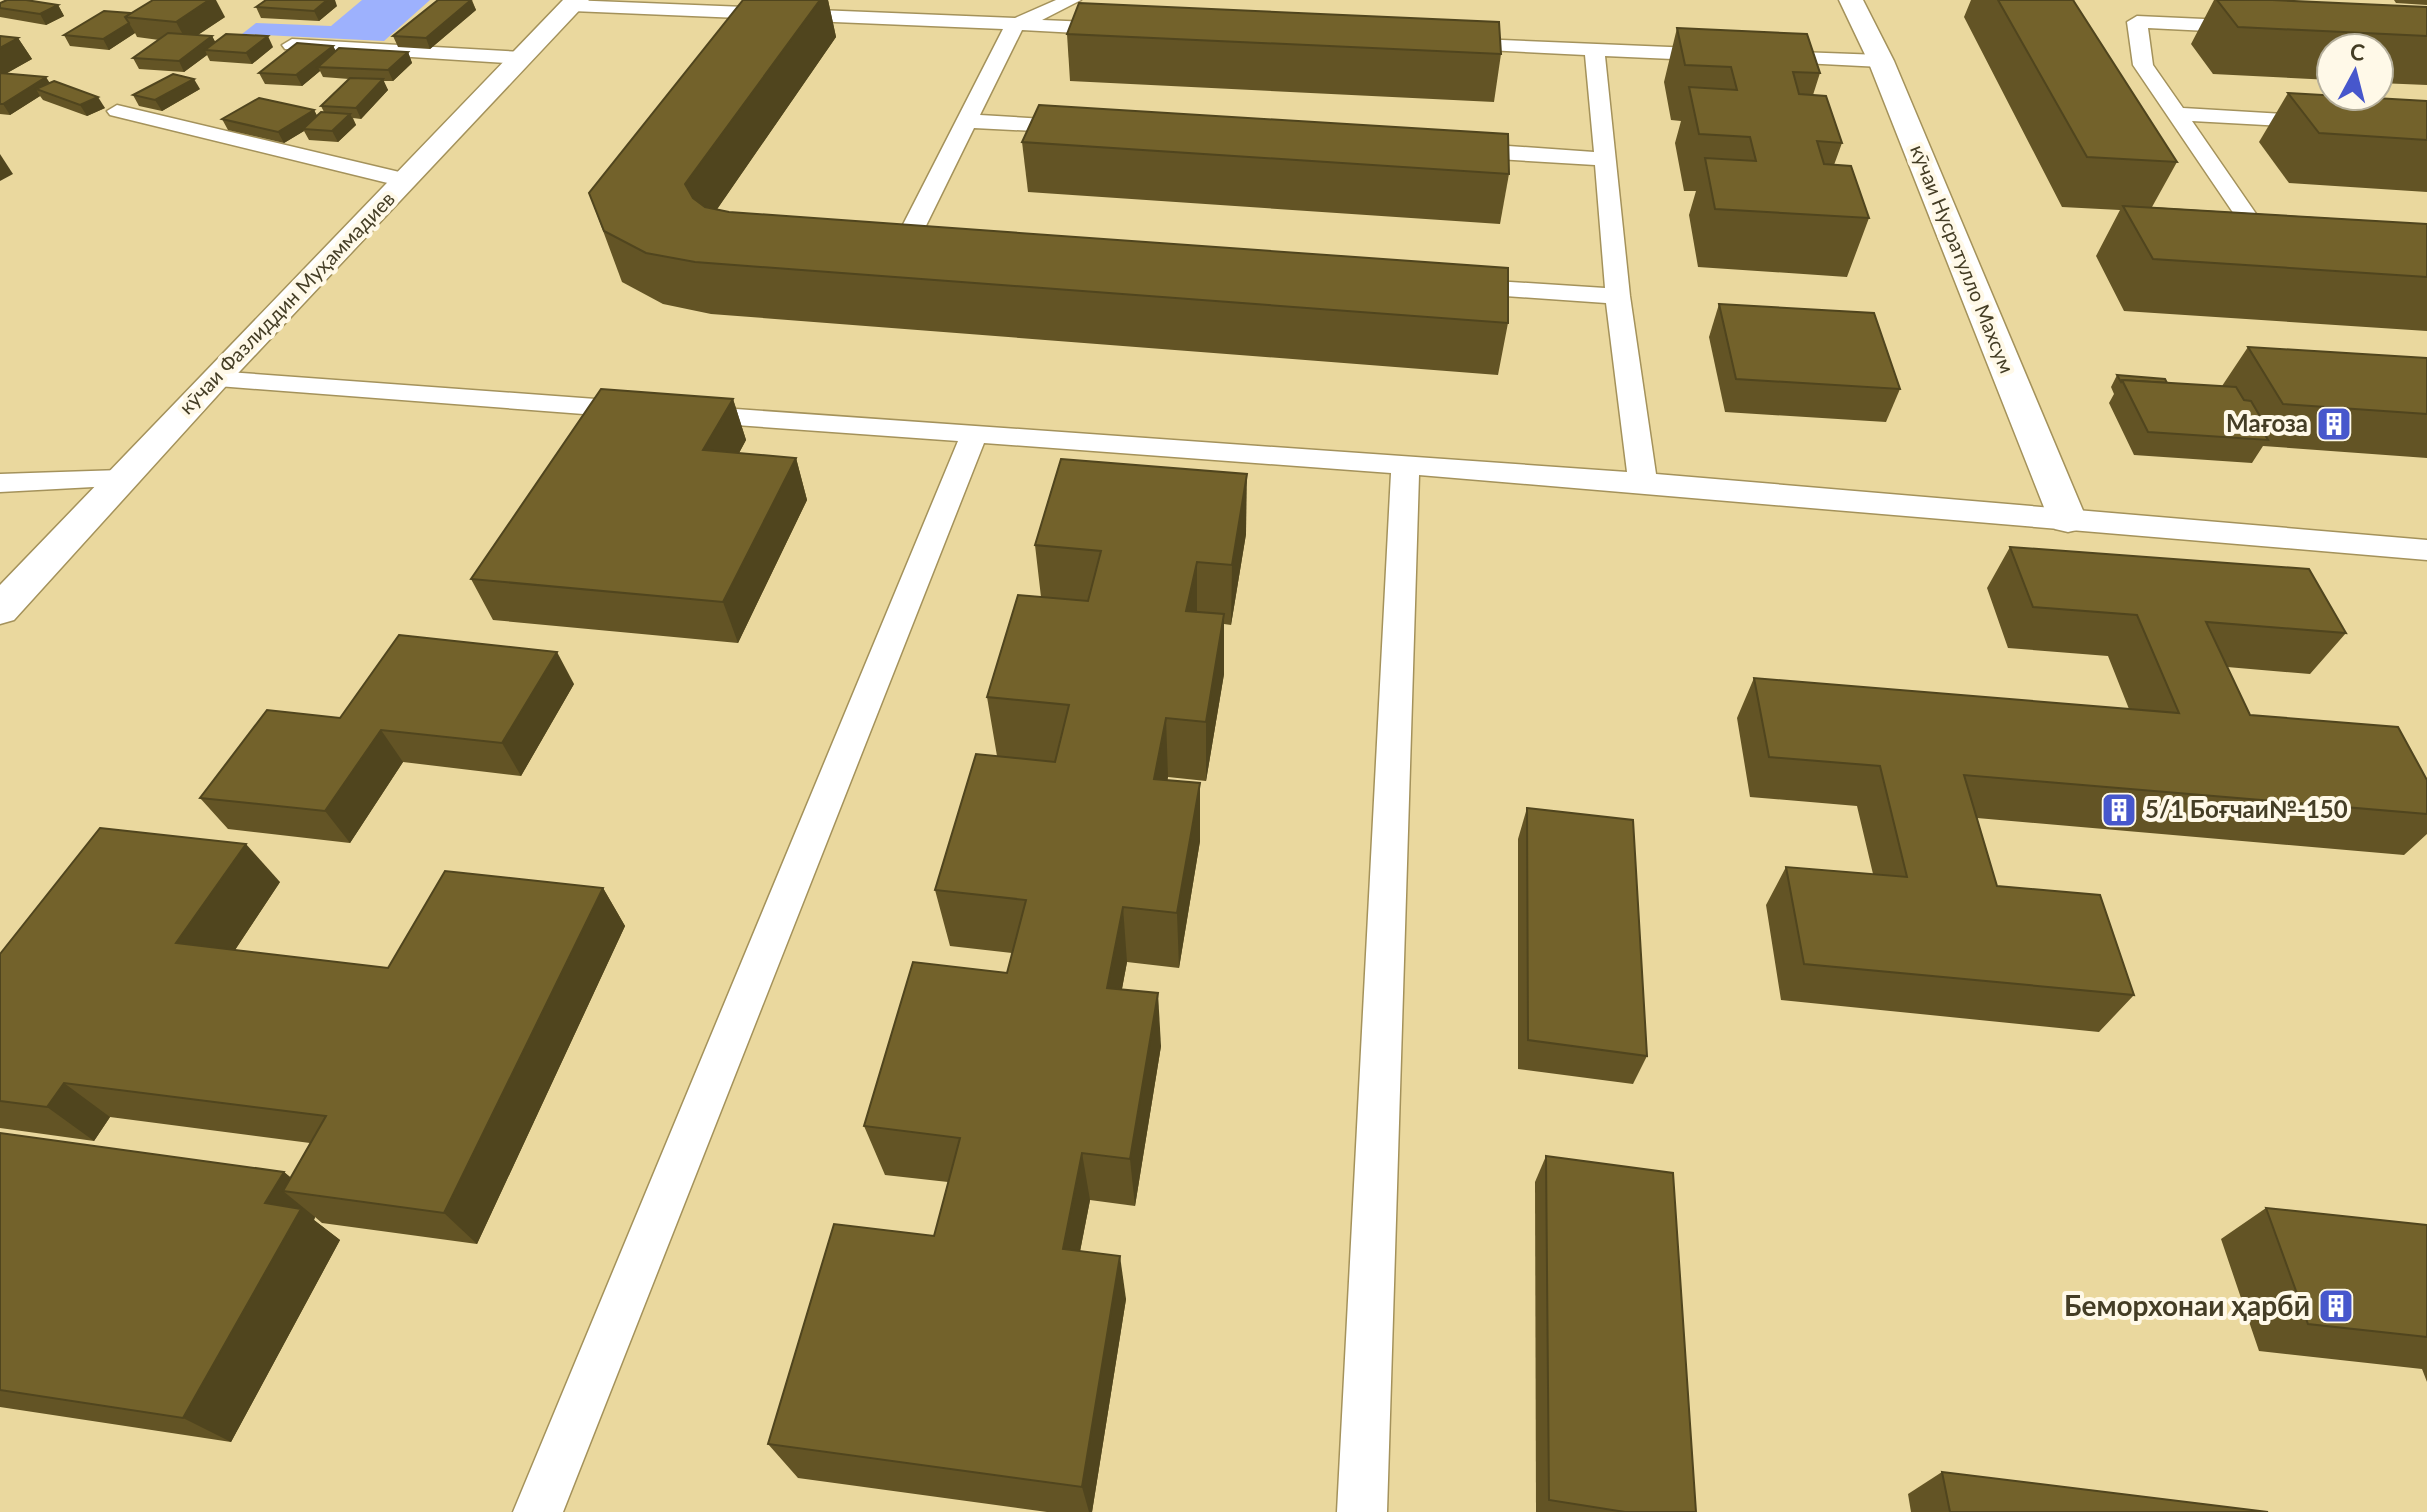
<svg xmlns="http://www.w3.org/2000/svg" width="2427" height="1512" viewBox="0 0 2427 1512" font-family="Lato,sans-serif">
	<rect width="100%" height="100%" fill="#ead89e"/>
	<polygon fill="#9db1fd" points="362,0 430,0 384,41 242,34 256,23 331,26"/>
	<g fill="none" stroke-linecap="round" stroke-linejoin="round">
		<defs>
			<g id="service">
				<polygon points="569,0 1015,18 1056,0 1081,0 1042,20 1114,23 1124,29 1114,35 1022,30 980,115 1077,121 1088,127 1077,133 974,128 918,242 932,245 936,250 924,257 895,253 891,248 1003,29 572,11 563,5"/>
				<polygon points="2137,16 2248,21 2258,27 2248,33 2148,28 2153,65 2183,108 2318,116 2329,122 2318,128 2192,121 2270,234 2282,236 2286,241 2282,246 2255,245 2133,65 2127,22"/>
				<polygon points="1455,38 1718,49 1728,55 1718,61 1605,56 1630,296 1656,474 2427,540 2427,560 1419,475 1387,1512 1337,1512 1391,473 984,443 563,1512 513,1512 958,441 693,422 683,420 679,414 683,408 693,406 1627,472 1606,303 1463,293 1451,286 1463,279 1605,288 1595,165 1465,157 1454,150 1465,143 1594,152 1585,55 1448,48 1445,44"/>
				<polygon points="292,39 522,52 532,58 522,64 285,49 282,45"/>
				<polygon points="1771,51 1881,55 1891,61 1881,67 1764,61 1761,57 1764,53"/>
				<polygon points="117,105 412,175 415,180 404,187 110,115 107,111"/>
				<polygon points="214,371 636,402 646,404 650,410 646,416 636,418 205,385 201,379 205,373"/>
				<polygon points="121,470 131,473 135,479 131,485 0,492 0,474"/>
			</g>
			<g id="minor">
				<polygon points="563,0 589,0 226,386 14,620 0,624 0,585"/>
				<polygon points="1839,0 1863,0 1894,61 2087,520 2081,529 2068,532 2055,529 2049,520 1868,61"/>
			</g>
		</defs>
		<use href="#service" stroke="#a4925b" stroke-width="3"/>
		<use href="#minor" stroke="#a4925b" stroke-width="3"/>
		<use href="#service" fill="#fff" fill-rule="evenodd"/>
		<use href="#minor" fill="#fff" fill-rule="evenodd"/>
	</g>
	<g fill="#635425">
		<polygon points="472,0 476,10 430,49 398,47 393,36"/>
		<polygon points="743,0 828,0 836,37 717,209 729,212 1508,323 1498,375 711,314 663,304 622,282 589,193"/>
		<polygon points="1971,0 2075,0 2073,1 2177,162 2152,207 2427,224 2427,331 2124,311 2096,256 2120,210 2062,207 1964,17"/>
		<polygon points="2214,0 2272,0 2427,7 2427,85 2379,83 2379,48 2331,48 2331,80 2213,74 2191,44"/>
		<polygon points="2394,0 2427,0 2427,5 2396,3"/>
		<polygon points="0,3 58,5 64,16 46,25 0,17"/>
		<polygon points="337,6 319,21 261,18 256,7"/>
		<polygon points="131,13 225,17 198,35 212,36 215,42 273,47 252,64 210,61 207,55 184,72 139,69 133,58 159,40 137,37 135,33 109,50 70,46 64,35"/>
		<polygon points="1677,28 1820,73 1813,95 1842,143 1834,165 1869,218 1847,277 1698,267 1689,215 1696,191 1684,191 1675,143 1681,121 1671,120 1664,82"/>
		<polygon points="1067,34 1501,54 1494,102 1070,81"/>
		<polygon points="0,36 18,38 32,59 7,73 50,83 105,108 87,116 43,100 40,96 10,115 0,114"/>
		<polygon points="333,46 336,51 408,52 412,63 393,81 383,81 388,90 361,119 353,118 356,125 338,142 309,140 304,131 284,143 228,130 222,119 314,110 317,116 324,112 321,106 349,79 323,77 320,71 302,86 265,84 259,73"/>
		<polygon points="200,89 162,111 139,106 133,95"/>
		<polygon points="2288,93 2427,101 2427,192 2289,183 2259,142"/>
		<polygon points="1022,142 1509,174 1500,224 1028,192"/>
		<polygon points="1719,304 1900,389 1886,422 1725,412 1709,337"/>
		<polygon points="2248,347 2427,358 2427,458 2263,446 2252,463 2134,455 2109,403 2114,394 2111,387 2117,375 2167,383 2222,386"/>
		<polygon points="733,399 746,440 739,453 796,458 807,500 738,643 493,620 471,579"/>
		<polygon points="1246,534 1231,625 1224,624 1224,674 1206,781 1168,777 1167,780 1200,783 1200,841 1179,968 1127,962 1122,989 1161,1046 1135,1206 1090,1200 1080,1251 1126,1299 1092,1512 1047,1512 798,1478 768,1444 934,1236 948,1182 885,1175 864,1126 1007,973 1012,953 950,946 935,890 997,756 987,697 1041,597 1035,545"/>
		<polygon points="2010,547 2346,633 2310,674 2227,667 2250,715 2427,780 2427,834 2404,855 1977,818 1997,886 2134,995 2099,1032 1781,1000 1766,905 1786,867 1873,874 1857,806 1750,797 1737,718 1754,678 2129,709 2108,656 2008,648 1987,588"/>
		<polygon points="574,684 521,776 403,762 350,843 228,829 200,798 340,718"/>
		<polygon points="1527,808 1647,1056 1633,1084 1518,1069 1518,839"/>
		<polygon points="280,882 235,950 388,968 603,888 625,926 477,1244 322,1223 315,1217 314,1220 340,1240 231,1442 0,1407 0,1133 284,1172 291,1178 310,1143 110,1117 94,1141 0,1128 0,954"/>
		<polygon points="1546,1156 1696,1512 1536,1512 1535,1182"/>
		<polygon points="2266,1208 2427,1225 2427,1382 2422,1369 2259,1351 2221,1239"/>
		<polygon points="1942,1472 2269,1512 1911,1512 1908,1494"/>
	</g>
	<g fill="#50451e">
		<polygon points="209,0 216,0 225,17 187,42 176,22"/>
		<polygon points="327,0 335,0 337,6 319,21 314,11"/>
		<polygon points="471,0 476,10 430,49 426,38"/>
		<polygon points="820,0 828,0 836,37 700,234 685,184"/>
		<polygon points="58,5 64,16 46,25 40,14"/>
		<polygon points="129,23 135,33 109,50 103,39"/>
		<polygon points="212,36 218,47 205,50 207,55 184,72 179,61"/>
		<polygon points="268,36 273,47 252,64 246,53"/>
		<polygon points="18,38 32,59 0,77 0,48"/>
		<polygon points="333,46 338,56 318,67 320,71 302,86 296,75"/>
		<polygon points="408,52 412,63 393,81 388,70"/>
		<polygon points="46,77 53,88 36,89 40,96 10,115 3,104"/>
		<polygon points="194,79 200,89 162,111 155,100"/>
		<polygon points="383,79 388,90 361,119 356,108"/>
		<polygon points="98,97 105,108 87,116 80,105"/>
		<polygon points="314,110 320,121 303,129 304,131 284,143 278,132"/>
		<polygon points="350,114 356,125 338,142 332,131"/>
		<polygon points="0,154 13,174 0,181"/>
		<polygon points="733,399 746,440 718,492 703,450"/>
		<polygon points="796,458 807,500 738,643 723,602"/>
		<polygon points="1247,474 1246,534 1231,625 1232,565"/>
		<polygon points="1197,562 1197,622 1186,611"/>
		<polygon points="1224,614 1224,674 1206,781 1206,722"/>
		<polygon points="557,652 574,684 521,776 502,743"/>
		<polygon points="1166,718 1168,777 1157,837 1154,779"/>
		<polygon points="381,730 403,762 350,843 325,811"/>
		<polygon points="1200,783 1200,841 1179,968 1177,913"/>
		<polygon points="246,844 280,882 215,980 176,943"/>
		<polygon points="603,888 625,926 477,1244 444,1213"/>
		<polygon points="1123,907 1127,962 1112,1041 1107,988"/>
		<polygon points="1158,993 1161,1046 1135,1206 1130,1159"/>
		<polygon points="64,1083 110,1117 94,1141 47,1107"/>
		<polygon points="1082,1153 1090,1200 1072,1293 1063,1249"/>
		<polygon points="284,1172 312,1195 283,1191 315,1217 314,1220 340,1240 231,1442 183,1418 265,1203"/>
		<polygon points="1120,1256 1126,1299 1092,1512 1089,1512 1082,1487"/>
	</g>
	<g fill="#73622b" stroke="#50451e" stroke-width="2">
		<polygon points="7,0 26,0 58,5 40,14 0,8 0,3"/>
		<polygon points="153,0 209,0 176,22 125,17"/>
		<polygon points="266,0 327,0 314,11 256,7"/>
		<polygon points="438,0 471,0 426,38 393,36"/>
		<polygon points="743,0 820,0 685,184 693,198 705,207 729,212 1508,268 1508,323 695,262 646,253 604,231 589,193"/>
		<polygon points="1998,0 2073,0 2177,162 2087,157"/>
		<polygon points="2217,0 2272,0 2427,7 2427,36 2238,27"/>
		<polygon points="1079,3 1499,22 1501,54 1067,34"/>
		<polygon points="104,11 131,13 125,17 129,23 103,39 64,35"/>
		<polygon points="1677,28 1807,34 1820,73 1793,72 1799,94 1826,96 1842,143 1817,141 1824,164 1851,166 1869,218 1715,209 1705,158 1756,161 1750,137 1699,134 1689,87 1737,90 1731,67 1685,65"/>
		<polygon points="168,33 212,36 179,61 133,58"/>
		<polygon points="226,34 268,36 246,53 205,50"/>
		<polygon points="0,36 18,38 0,48"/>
		<polygon points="297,43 333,46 296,75 259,73"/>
		<polygon points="339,48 408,52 388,70 318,67"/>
		<polygon points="0,73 46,77 3,104 0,104"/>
		<polygon points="173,74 194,79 155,100 133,95"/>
		<polygon points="350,78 383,79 356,108 321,106"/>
		<polygon points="54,81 98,97 80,105 36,89"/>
		<polygon points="2288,93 2427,101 2427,140 2319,133"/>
		<polygon points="259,98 314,110 278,132 222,119"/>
		<polygon points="1039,105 1508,134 1509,174 1022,142"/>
		<polygon points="321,112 350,114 332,131 303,129"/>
		<polygon points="2123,206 2427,224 2427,277 2153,259"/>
		<polygon points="1719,304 1874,313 1900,389 1736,379"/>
		<polygon points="2248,347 2427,358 2427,414 2283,404"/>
		<polygon points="2117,375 2165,379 2167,383 2122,380 2121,382"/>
		<polygon points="2122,380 2236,387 2244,400 2251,401 2265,425 2259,424 2268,440 2148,432"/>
		<polygon points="601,389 733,399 703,450 796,458 723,602 471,579"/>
		<polygon points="1061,459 1247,474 1232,565 1197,562 1186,611 1224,614 1206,722 1166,718 1154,779 1200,783 1177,913 1123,907 1107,988 1158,993 1130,1159 1082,1153 1063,1249 1120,1256 1082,1487 768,1444 834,1224 934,1236 960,1138 864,1126 913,962 1007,973 1026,900 935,890 976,754 1055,762 1069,705 987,697 1018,595 1088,601 1101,551 1035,545"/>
		<polygon points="2010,547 2309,569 2346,633 2206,622 2250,715 2398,727 2427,780 2427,814 1964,775 1997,886 2100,895 2134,995 1804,964 1786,867 1907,877 1880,766 1769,757 1754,678 2179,713 2137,615 2033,607"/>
		<polygon points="399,635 557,652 502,743 381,730 325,811 200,798 267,710 340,718"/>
		<polygon points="1527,808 1633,820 1647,1056 1528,1040"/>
		<polygon points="100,828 246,844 176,943 388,968 445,871 603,888 444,1213 283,1191 326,1116 64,1083 47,1107 0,1101 0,954"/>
		<polygon points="0,1133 284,1172 265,1203 301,1209 183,1418 0,1390"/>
		<polygon points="1546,1156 1673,1173 1696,1512 1625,1512 1549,1500"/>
		<polygon points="2266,1208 2427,1225 2427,1337 2308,1324"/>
		<polygon points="1942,1472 2268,1512 1950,1512"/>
	</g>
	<defs>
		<symbol id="building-square" viewBox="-11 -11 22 22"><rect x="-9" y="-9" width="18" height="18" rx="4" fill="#4757cc" stroke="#fff9e8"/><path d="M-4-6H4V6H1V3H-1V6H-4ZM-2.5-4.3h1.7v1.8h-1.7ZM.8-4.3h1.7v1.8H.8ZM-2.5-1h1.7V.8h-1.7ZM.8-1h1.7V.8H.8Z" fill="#fff"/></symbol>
	</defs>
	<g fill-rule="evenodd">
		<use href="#building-square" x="2314" y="404" width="40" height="40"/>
		<use href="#building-square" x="2099" y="790" width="40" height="40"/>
		<use href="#building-square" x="2316" y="1286" width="40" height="40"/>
	</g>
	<g text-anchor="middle" stroke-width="8" stroke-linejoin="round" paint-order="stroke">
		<g font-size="20" fill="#443d25" stroke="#fff9e8">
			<text transform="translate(1962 259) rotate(68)" y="7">кӯчаи Нусратулло Махсум</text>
			<text transform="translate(287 303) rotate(-46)" y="7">кӯчаи Фазлиддин Муҳаммадиев</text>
		</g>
		<g font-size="24" font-weight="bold" fill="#443d25" stroke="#fff9e8" text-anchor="end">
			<text x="2308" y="432">Мағоза</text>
			<text x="2145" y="818" text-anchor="start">5/1 Боғчаи№-150</text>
		</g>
		<g font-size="28" font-weight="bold" fill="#443d25" stroke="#fff9e8" text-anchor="end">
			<text x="2310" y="1316">Беморхонаи ҳарбӣ</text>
		</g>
	</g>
	<g transform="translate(2355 72) rotate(7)"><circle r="38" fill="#fff9e8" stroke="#b4ae9a" stroke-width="2"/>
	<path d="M0-6L14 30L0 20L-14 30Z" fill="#4757cc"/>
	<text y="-12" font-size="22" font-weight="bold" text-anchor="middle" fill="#443d25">С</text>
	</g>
</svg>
